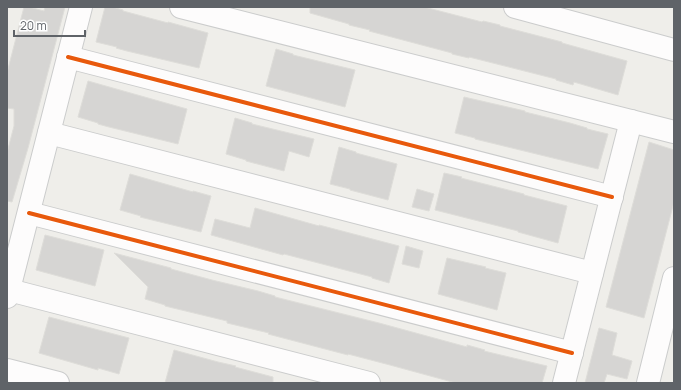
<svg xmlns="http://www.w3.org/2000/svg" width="681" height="390" viewBox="0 0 681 390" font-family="Manrope,sans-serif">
	<rect width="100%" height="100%" fill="#efeeea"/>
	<g fill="#d6d5d3" stroke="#deddd9">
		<polygon points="24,7 29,7 44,11 45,7 65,7 28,148 12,202 7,201 7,153 14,126 14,109 7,108 7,73"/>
		<polygon points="105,7 112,7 123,10 123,11 168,23 168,22 208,33 199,68 127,51 116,48 117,47 96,42"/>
		<polygon points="310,7 424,7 482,22 483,21 500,25 500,26 562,42 562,43 627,61 618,95 574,82 573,85 556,80 556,79 469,57 469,58 452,54 452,53 369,31 370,30 349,25 349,24 310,13"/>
		<polygon points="276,49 293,54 293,55 355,70 345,107 266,86"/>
		<polygon points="88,81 187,109 178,144 109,127 98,124 98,123 78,117"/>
		<polygon points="464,97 525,111 525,112 570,123 587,128 587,129 608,134 598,169 475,139 475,138 455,133"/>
		<polygon points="235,118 252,123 252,124 314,139 309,157 289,151 284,171 246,161 246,160 226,154"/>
		<polygon points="649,142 674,150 674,202 644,318 606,307"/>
		<polygon points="339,147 356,152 356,153 397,164 388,200 350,190 350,189 330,184"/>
		<polygon points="444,173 462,177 461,178 524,194 524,195 567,206 558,243 518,232 518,231 435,210"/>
		<polygon points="130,174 193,192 193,191 211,196 201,232 140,217 141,216 120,210"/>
		<polygon points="417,189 434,194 429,211 412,207"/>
		<polygon points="255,208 319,226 319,225 361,236 399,246 389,283 372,278 372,277 284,254 283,255 211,235 215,219 250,228"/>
		<polygon points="45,235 104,250 95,286 36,270"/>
		<polygon points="406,246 423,251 419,268 402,264"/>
		<polygon points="114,253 171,268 171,269 212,280 258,291 275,296 275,297 379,323 467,347 467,345 485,350 484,351 547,366 542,383 456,383 390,365 348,354 348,355 268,334 269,333 227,323 227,321 165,306 165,305 145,299 148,287"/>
		<polygon points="447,258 486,267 485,268 506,273 497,310 438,294"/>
		<polygon points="49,317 129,338 119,374 98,368 98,370 39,353"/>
		<polygon points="599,328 617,333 612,355 632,361 627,379 607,374 604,383 585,383"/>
		<polygon points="174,350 218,362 236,366 235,367 273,377 273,383 165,383"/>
	</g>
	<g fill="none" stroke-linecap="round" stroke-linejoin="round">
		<defs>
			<g id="minor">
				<polyline points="181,7 674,132"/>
				<polyline points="515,7 674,50"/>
				<polyline points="68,57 612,197"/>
				<polyline points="49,133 592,273"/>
				<polyline points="29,213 572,353"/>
				<polyline points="9,290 369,383"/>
				<polyline points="7,297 81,7"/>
				<polyline points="7,370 58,383"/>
				<polyline points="564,383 631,121"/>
				<polyline points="648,383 674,278"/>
			</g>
		</defs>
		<use href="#minor" stroke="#cbcccc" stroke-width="24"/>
		<use href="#minor" stroke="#fdfcfc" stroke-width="22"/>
		<defs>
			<g id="cycleway">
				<polyline points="68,57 612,197"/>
				<polyline points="29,213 572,353"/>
			</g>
		</defs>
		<use href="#cycleway" stroke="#fff" stroke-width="6"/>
		<use href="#cycleway" stroke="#e8590c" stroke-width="4"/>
	</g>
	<rect width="681" height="390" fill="none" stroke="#5f6368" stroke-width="16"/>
	<path d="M14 30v6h71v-6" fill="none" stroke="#5f6368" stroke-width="2"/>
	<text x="20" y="30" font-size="12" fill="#5f6368" stroke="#ffffff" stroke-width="3" paint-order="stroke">20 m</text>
</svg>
